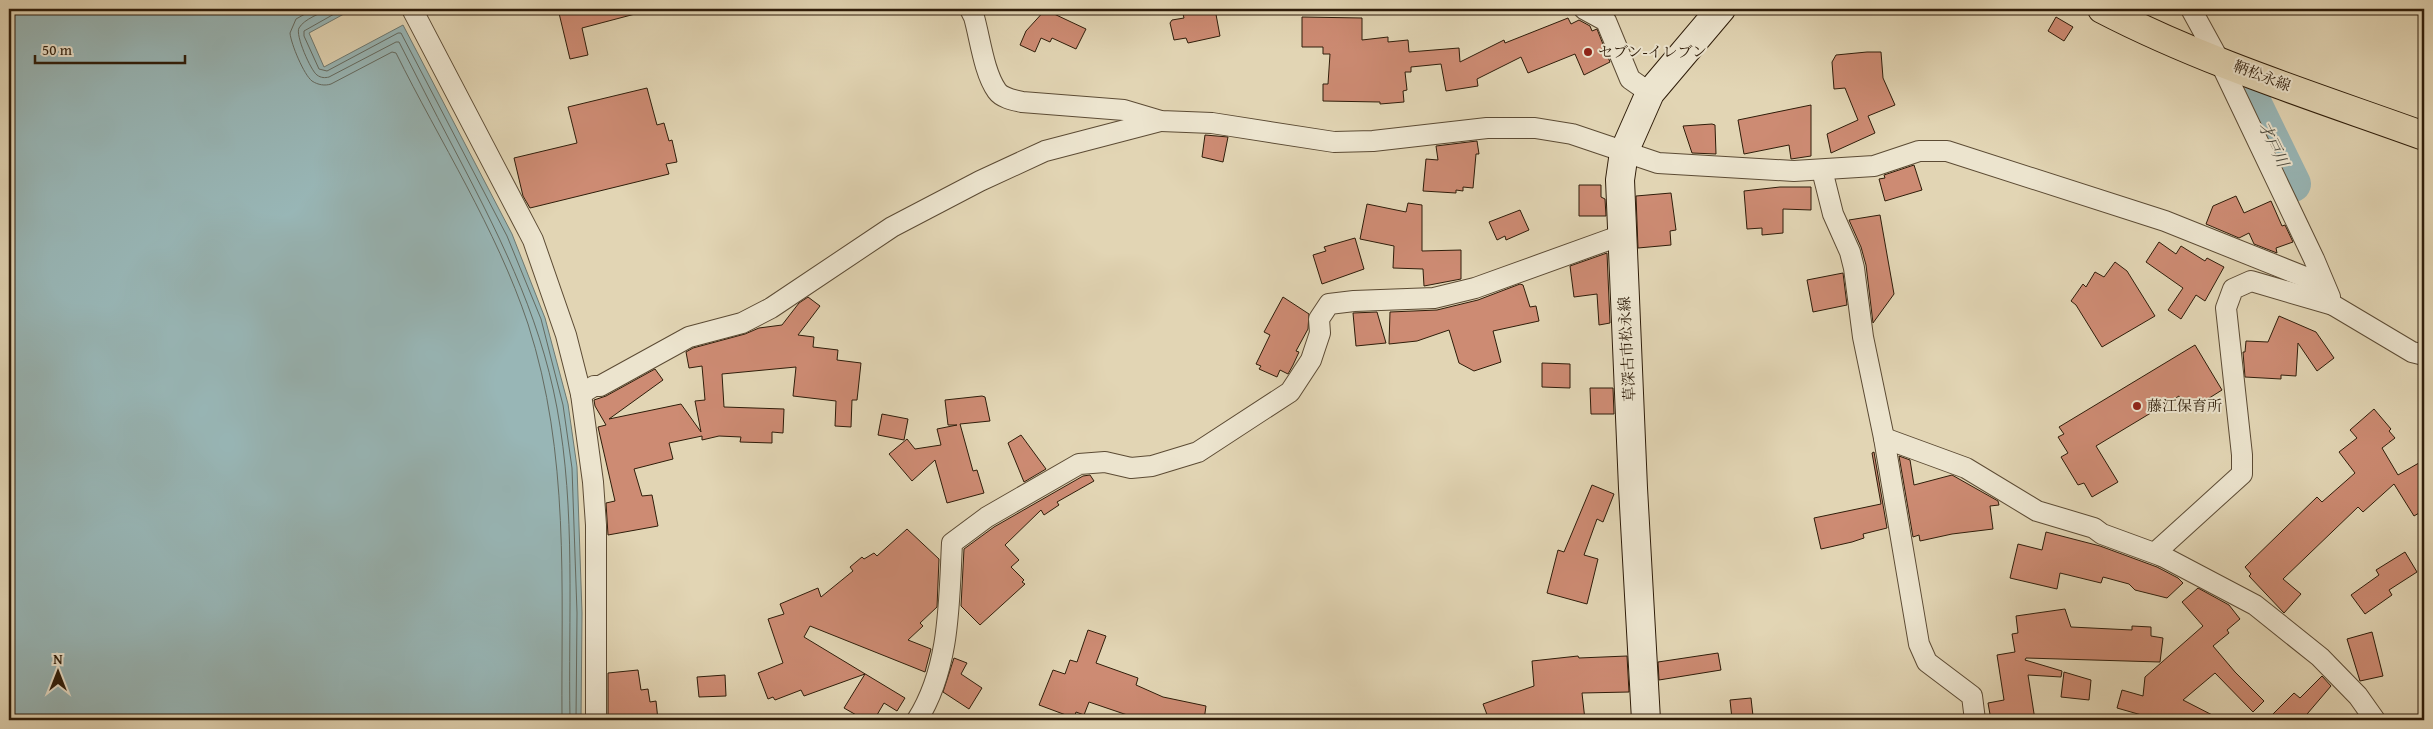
<svg xmlns="http://www.w3.org/2000/svg" width="2433" height="729" viewBox="0 0 2433 729" font-family="'Gentium Book Plus','Noto Serif JP',serif">
	<rect width="100%" height="100%" fill="#e2d5b4"/>
	<filter id="stains"><feTurbulence type="fractalNoise" baseFrequency=".004" numOctaves="4"/><feColorMatrix values="0 0 0 0 .2 0 0 0 0 .09 0 0 0 0 .02 0 0 0 .5 -.17"/></filter>
	<radialGradient id="worn" r=".72"><stop offset=".6" stop-color="#630" stop-opacity="0"/><stop offset="1" stop-color="#630" stop-opacity=".3"/></radialGradient>
	<polygon fill="#98b6b6" stroke="#6e7971" points="9,9 353,9 309,33 324,67 403,25 512,234 545,318 568,404 577,467 582,613 581,720 9,720"/>
	<g fill="none" stroke-linecap="round" stroke-linejoin="round">
		<g stroke="#646a60" stroke-width="1">
			<path d="M 314,9 L 296,19 L 290,33 C 291,44 304,75 312,81 C 318,85 325,86 331,84 L 392,52 L 396,53 C 440,142 496,228 528,324 C 570,454 561,586 562,720"/>
			<path d="M 330,9 C 321,13 304,19 299,28 C 295,35 311,71 317,75 C 321,78 325,78 329,77 L 396,42 L 399,42 C 416,75 433,109 451,143 C 496,229 539,311 557,408 C 576,511 568,616 570,720"/>
			<polyline points="343,9 304,31 304,36 319,69 327,71 398,33 401,33 507,236 541,319 563,405 572,468 577,613 576,720"/>
		</g>
		<polyline stroke="#98b6b6" stroke-width="36" points="2254,104 2293,184"/>
	</g>
	<g fill="#cd8b73" stroke="#2f1d0a">
		<polygon points="558,9 635,9 635,14 582,28 588,55 570,59"/>
		<polygon points="1046,9 1054,9 1052,13 1086,29 1076,49 1052,38 1050,42 1041,38 1035,52 1020,45 1026,31"/>
		<polygon points="1209,9 1215,9 1220,36 1188,43 1186,38 1174,40 1170,23 1172,20 1184,18 1183,14"/>
		<polygon points="1302,17 1362,18 1362,40 1388,37 1388,42 1408,40 1409,52 1459,48 1460,62 1504,40 1505,43 1568,18 1571,24 1579,20 1590,26 1592,31 1597,29 1610,62 1584,75 1575,54 1528,73 1521,57 1477,79 1478,86 1446,91 1441,64 1411,67 1411,72 1405,72 1407,90 1403,91 1404,102 1380,104 1380,102 1323,101 1323,84 1328,84 1330,54 1323,54 1323,47 1302,47"/>
		<polygon points="2056,17 2073,27 2064,41 2048,31"/>
		<polygon points="1867,52 1881,52 1883,78 1895,105 1868,116 1875,133 1831,153 1827,134 1858,120 1845,88 1834,89 1832,62 1836,55"/>
		<polygon points="647,88 657,125 664,123 669,141 672,140 677,162 666,164 669,174 530,208 523,196 514,158 577,143 568,107"/>
		<polygon points="1811,105 1811,156 1791,159 1789,145 1744,154 1738,120"/>
		<polygon points="1712,124 1715,125 1716,154 1692,153 1683,126"/>
		<polygon points="1205,135 1228,137 1223,162 1202,157"/>
		<polygon points="1477,141 1479,154 1476,154 1473,188 1463,187 1463,191 1456,190 1456,193 1423,191 1426,159 1438,160 1436,146"/>
		<polygon points="1914,165 1922,190 1885,201 1879,179 1885,178 1884,175"/>
		<polygon points="1579,185 1601,185 1601,197 1605,199 1606,216 1579,216"/>
		<polygon points="1780,187 1811,187 1811,210 1783,209 1783,233 1762,235 1762,228 1747,229 1744,191"/>
		<polygon points="1671,193 1676,230 1670,231 1671,245 1638,248 1636,196"/>
		<polygon points="2236,196 2244,213 2271,201 2282,226 2285,225 2293,242 2276,248 2277,253 2254,244 2249,233 2239,238 2206,224 2213,206"/>
		<polygon points="1408,203 1422,205 1422,251 1461,250 1461,279 1424,286 1423,269 1393,268 1394,246 1360,239 1367,204 1406,212"/>
		<polygon points="1520,210 1529,230 1506,240 1505,236 1497,240 1489,222"/>
		<polygon points="1880,215 1894,294 1873,323 1866,265 1861,247 1849,220"/>
		<polygon points="1355,238 1364,269 1322,284 1313,255 1326,251 1324,247"/>
		<polygon points="2159,242 2176,254 2181,246 2205,261 2207,258 2224,267 2205,301 2196,295 2181,319 2168,310 2183,288 2146,262"/>
		<polygon points="1607,253 1610,323 1599,325 1597,294 1574,297 1570,266"/>
		<polygon points="2115,262 2127,271 2155,316 2102,347 2076,305 2071,301 2083,284 2086,287 2095,272 2104,277"/>
		<polygon points="1843,273 1847,305 1813,312 1807,280"/>
		<polygon points="1520,284 1523,285 1530,307 1536,306 1539,321 1493,331 1501,362 1474,371 1459,363 1449,330 1417,341 1389,344 1390,312 1437,310 1478,300"/>
		<polygon points="808,297 820,306 798,335 814,337 813,347 838,350 837,360 861,363 857,400 852,400 851,427 835,426 836,401 793,396 796,367 722,374 724,407 784,409 783,433 772,432 772,443 740,442 741,437 719,436 702,440 702,436 669,443 673,459 634,469 642,496 652,495 658,526 608,535 606,503 615,501 598,427 606,425 595,406 594,400 606,396 655,369 663,380 609,419 681,404 701,432 695,401 705,400 702,366 689,368 686,352 693,348 745,334 759,328 782,325 799,303"/>
		<polygon points="1283,297 1309,314 1308,329 1296,351 1299,352 1293,365 1288,374 1280,370 1277,377 1259,369 1261,366 1256,364 1270,335 1264,332"/>
		<polygon points="1377,312 1386,343 1356,346 1353,313"/>
		<polygon points="2279,316 2316,332 2334,358 2317,371 2298,343 2296,376 2281,375 2281,379 2245,377 2243,352 2245,352 2246,341 2268,342"/>
		<polygon points="2195,345 2222,390 2195,407 2190,399 2183,404 2179,396 2096,446 2118,482 2092,497 2084,483 2078,485 2061,457 2068,453 2058,437 2064,434 2059,427"/>
		<polygon points="1542,363 1570,364 1570,388 1542,387"/>
		<polygon points="1590,388 1613,388 1614,414 1591,414"/>
		<polygon points="982,396 985,397 990,421 960,424 973,471 977,470 984,493 947,503 935,460 912,481 889,454 907,439 915,449 941,445 937,429 957,425 948,425 945,400"/>
		<polygon points="2374,409 2391,429 2389,431 2395,438 2382,448 2398,475 2424,460 2424,510 2414,516 2394,484 2363,512 2358,507 2283,579 2301,594 2284,613 2249,576 2251,574 2245,567 2317,497 2322,502 2355,473 2339,452 2357,438 2350,430"/>
		<polygon points="882,414 908,419 904,440 878,435"/>
		<polygon points="1021,435 1046,469 1024,482 1008,443"/>
		<polygon points="1874,452 1887,528 1863,534 1864,538 1852,542 1821,549 1814,518 1881,504 1872,453"/>
		<polygon points="1899,456 1910,460 1914,485 1952,475 1998,501 1999,505 1990,506 1993,529 1952,534 1920,541 1919,535 1913,537"/>
		<polygon points="1090,475 1094,481 1057,502 1059,505 1044,515 1041,510 1005,545 1019,560 1011,567 1024,580 1022,582 1025,584 980,625 961,606 964,549 994,527 1083,476"/>
		<polygon points="1592,485 1614,494 1603,522 1597,519 1584,555 1598,559 1587,604 1547,593 1558,550 1564,552"/>
		<polygon points="907,529 939,559 937,607 920,623 923,626 908,640 931,649 925,672 810,626 804,637 905,698 897,711 884,703 874,720 865,720 844,708 865,674 804,696 801,690 775,700 773,697 768,699 758,673 783,663 768,619 784,614 780,604 818,588 821,597 853,571 850,567 862,557 864,559 874,553 877,556"/>
		<polygon points="2046,532 2100,546 2157,567 2178,578 2183,583 2167,598 2135,590 2129,584 2103,577 2101,583 2060,573 2057,589 2010,578 2018,544 2042,550"/>
		<polygon points="2405,552 2417,572 2389,590 2392,595 2365,614 2351,595 2379,575 2376,570"/>
		<polygon points="2198,588 2229,605 2240,619 2227,630 2229,633 2213,646 2235,672 2264,701 2253,712 2215,673 2183,700 2222,720 2159,720 2117,708 2122,690 2143,696 2145,677 2203,626 2182,602"/>
		<polygon points="2065,609 2071,627 2132,630 2132,626 2151,627 2151,636 2163,638 2160,662 2026,658 2025,660 2062,671 2061,677 2028,675 2035,720 1991,720 1988,703 2004,700 1997,655 2015,652 2012,634 2018,633 2016,616"/>
		<polygon points="1088,630 1106,636 1096,663 1138,678 1136,685 1163,697 1206,706 1204,720 1142,720 1089,702 1084,715 1076,712 1074,718 1039,705 1053,670 1065,674 1070,660 1077,662"/>
		<polygon points="2372,632 2383,676 2360,681 2347,639"/>
		<polygon points="1718,653 1721,670 1659,680 1658,662"/>
		<polygon points="1578,656 1579,658 1627,656 1629,692 1582,693 1585,720 1489,720 1483,704 1534,686 1532,661"/>
		<polygon points="954,658 967,663 961,674 982,688 969,709 943,692"/>
		<polygon points="638,670 641,690 648,689 650,702 656,701 658,720 608,720 608,673"/>
		<polygon points="2064,672 2091,680 2089,700 2061,697"/>
		<polygon points="725,675 726,696 699,697 697,677"/>
		<polygon points="2322,676 2331,686 2302,720 2267,720 2294,693 2300,698"/>
		<polygon points="1751,698 1753,716 1732,719 1730,700"/>
	</g>
	<g fill="none" stroke-linecap="round" stroke-linejoin="round">
		<defs>
			<g id="minor">
				<polyline points="412,9 533,240 566,335 581,394 593,482 596,525 596,720"/>
				<path d="M 970,9 L 974,17 C 980,38 984,73 997,91 C 1002,98 1013,100 1022,102 L 1124,110 L 1161,121 L 1212,123 L 1334,142 L 1373,141 L 1487,128 L 1535,128 L 1572,134 L 1658,163 L 1794,171 L 1874,166 L 1919,151 L 1947,151 L 2165,221 L 2305,277 L 2333,305 L 2412,352 L 2424,355"/>
				<polyline points="1584,9 1606,21 1630,79 1650,93"/>
				<polyline points="2191,9 2219,60 2314,259 2330,297"/>
				<polyline points="1822,170 1833,214 1850,252 1854,268 1863,337 1884,438 1919,644 1927,662 1972,696 1975,720"/>
				<polyline points="581,394 594,386 600,386 689,337 742,323 771,308 892,227 980,181 1045,151 1160,121"/>
				<polyline points="1884,438 1966,468 2037,511 2094,528 2102,534 2162,556 2255,605 2320,657 2358,696 2375,720"/>
				<polyline points="2162,556 2156,552 2242,474 2242,455 2226,308 2233,289 2251,281 2333,305"/>
				<path d="M 917,720 C 950,668 949,603 952,543 L 987,517 L 1079,464 L 1105,462 L 1131,468 L 1152,466 L 1198,452 L 1290,392 L 1311,360 L 1320,333 L 1319,319 L 1329,304 L 1354,301 L 1434,298 L 1475,288 L 1622,235"/>
			</g>
			<polyline id="secondary" points="1646,720 1633,488 1620,180 1624,152 1650,93 1721,9"/>
			<path id="primary" d="M 2102,9 C 2204,62 2316,97 2424,136"/>
		</defs>
		<use href="#minor" stroke="#5c4b34" stroke-width="22"/>
		<use href="#secondary" stroke="#2f1d0a" stroke-width="30"/>
		<use href="#primary" stroke="#2f1d0a" stroke-width="30"/>
		<use href="#minor" stroke="#ece4ce" stroke-width="20"/>
		<use href="#secondary" stroke="#ece4ce" stroke-width="28"/>
		<use href="#primary" stroke="#e2d5b4" stroke-width="28"/>
	</g>
	<g fill="#8f2418" stroke="#ece4ce" stroke-width="2">
		<circle cx="1588" cy="52" r="5"/>
		<circle cx="2137" cy="406" r="5"/>
	</g>
	<g text-anchor="middle" stroke-width="4" stroke-linejoin="round" paint-order="stroke">
		<g font-size="15" fill="#2f1d0a" stroke="#ece4ce" text-anchor="start">
			<text x="1598" y="57">セブン-イレブン</text>
			<text x="2147" y="411">藤江保育所</text>
		</g>
		<g font-size="15" fill="#2f1d0a" stroke="#ece4ce">
			<text transform="translate(2262 76) rotate(21)" y="5">鞆松永線</text>
			<text transform="translate(1627 349) rotate(-93)" y="5">草深古市松永線</text>
		</g>
		<g font-size="16" font-style="italic" fill="#4e4b3e" stroke="#ece4ce">
			<text transform="translate(2274 144) rotate(64)" y="6">才戸川</text>
		</g>
	</g>
	<rect width="2433" height="729" fill="none" stroke="#e2d5b4" stroke-width="30"/>
	<rect x="10" y="10" width="2413" height="709" fill="none" stroke="#2f1d0a" stroke-width="2.5"/>
	<rect x="15" y="15" width="2403" height="699" fill="none" stroke="#2f1d0a"/>
	<g transform="translate(58 672)" stroke="#ece4ce" stroke-width="4" paint-order="stroke">
	<path d="M0-4L9 19L0 12L-9 19Z" fill="#2f1d0a"/>
	<text y="-8" font-size="14" font-weight="bold" text-anchor="middle" fill="#2f1d0a">N</text>
	</g>
	<path d="M35 55v8h150v-8" fill="none" stroke="#2f1d0a" stroke-width="2.5"/>
	<text x="42" y="55" font-size="15" fill="#2f1d0a" stroke="#ece4ce" stroke-width="4" paint-order="stroke">50 m</text>
	<rect width="100%" height="100%" filter="url(#stains)"/>
	<rect width="100%" height="100%" fill="url(#worn)"/>
</svg>
